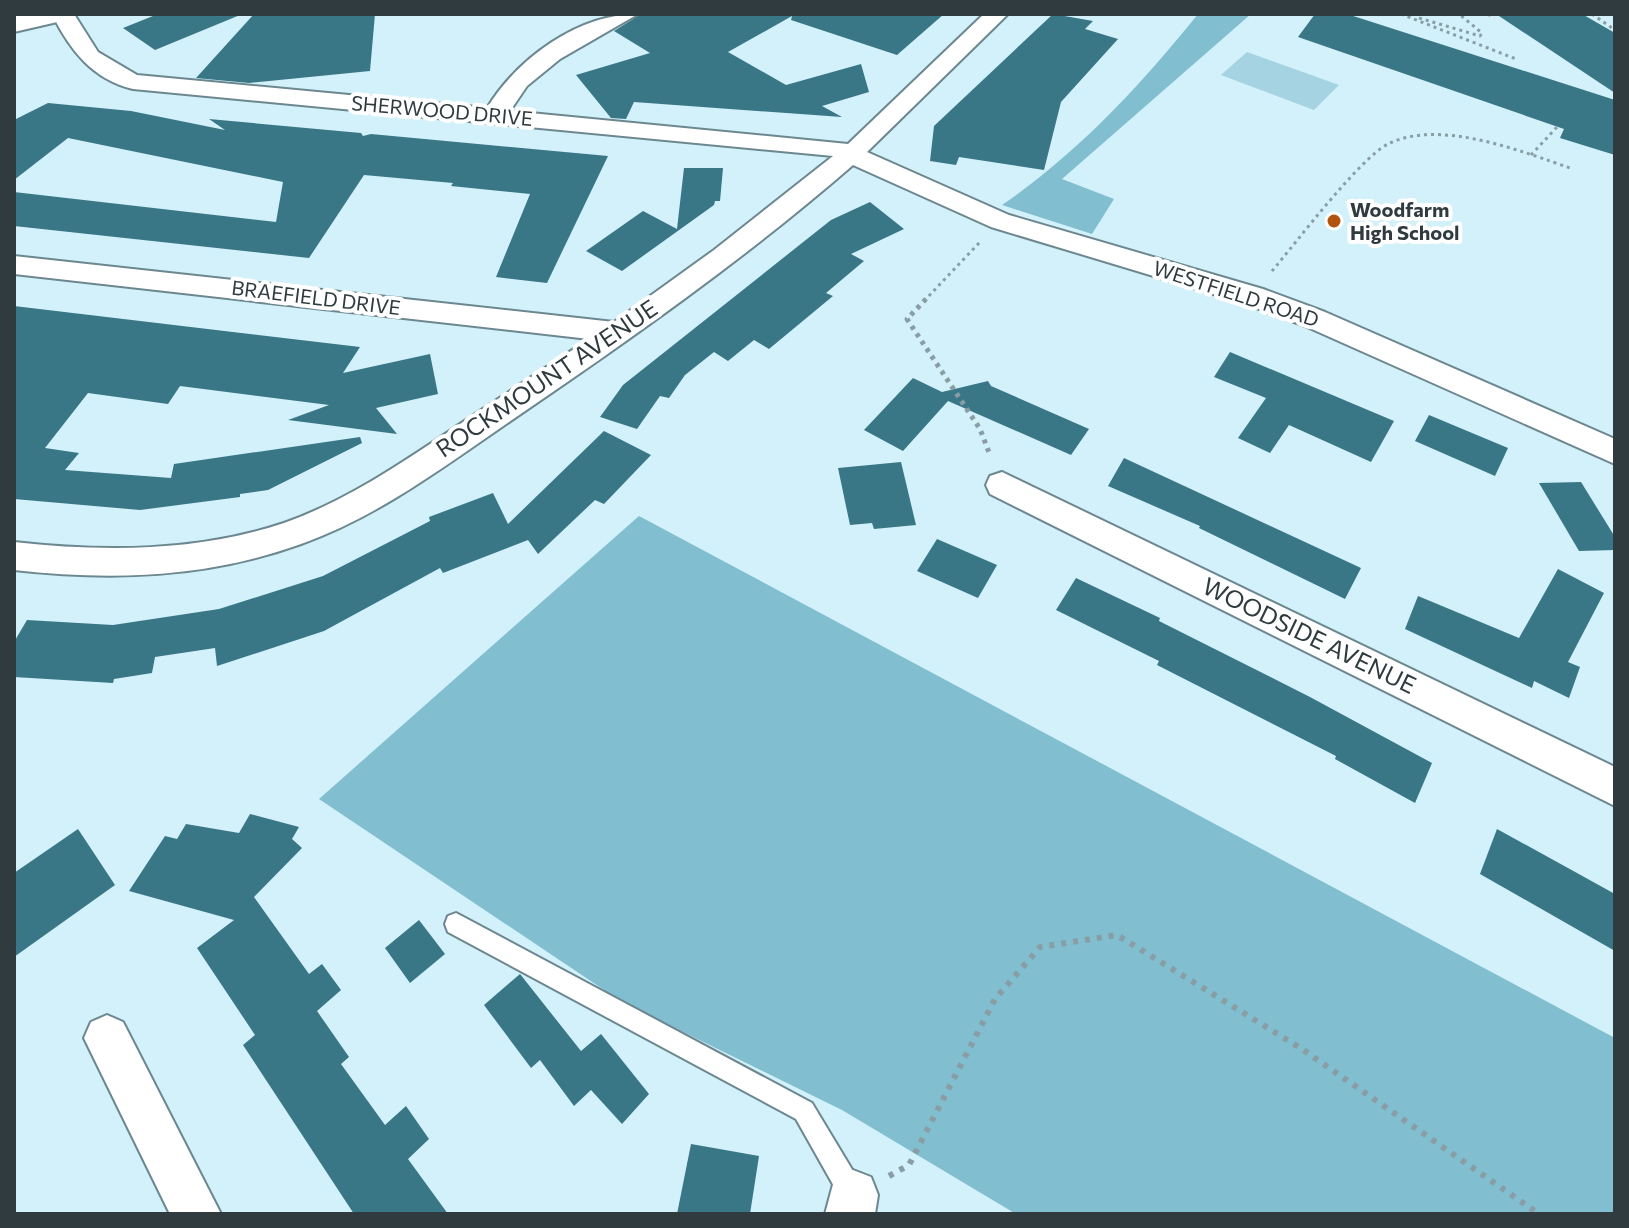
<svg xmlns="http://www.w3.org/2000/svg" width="1629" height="1228" viewBox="0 0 1629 1228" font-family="Commissioner,sans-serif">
	<rect width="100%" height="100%" fill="#d3f1fa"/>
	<polygon fill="#a5d3e1" points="1247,52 1339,85 1314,110 1221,75"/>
	<g fill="#81bed0">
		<path d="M 1198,14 L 1251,14 L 1062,179 L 1114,199 L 1092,234 L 1002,205 C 1078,153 1141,85 1198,14 Z"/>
		<polygon points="639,516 1615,1038 1615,1214 1016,1214 842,1110 622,1002 319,799"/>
	</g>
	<g fill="#397686">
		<polygon points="158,14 239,14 240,15 155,50 123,28"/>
		<polygon points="254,14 375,14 370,71 249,83 196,78"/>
		<polygon points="641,14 944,14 897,55 791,20 792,16 728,52 786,85 861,64 869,92 822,106 842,117 634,102 626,119 611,118 576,75 650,53 614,31"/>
		<polygon points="1053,14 1093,21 1085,29 1118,39 1061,102 1044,170 959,157 956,165 930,161 934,126"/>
		<polygon points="1315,14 1347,14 1615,100 1615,155 1560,138 1564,129 1298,37"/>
		<polygon points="1496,14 1582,14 1615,33 1615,93"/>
		<polygon points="48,103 131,111 225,130 209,119 361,133 363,136 371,134 608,156 547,283 496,277 530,194 451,186 453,183 364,175 309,258 14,226 14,192 276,222 283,182 68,138 14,180 14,120"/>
		<polygon points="684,168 723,168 720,201 715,201 714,205 622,271 586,251 643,211 677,229"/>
		<polygon points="870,202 904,229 851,254 864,261 826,293 833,296 769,349 754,340 728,361 714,352 685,375 669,398 660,396 637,429 600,417 623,385 831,220"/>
		<polygon points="14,306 360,347 343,373 430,354 438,394 376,408 397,434 288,420 329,405 180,386 168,404 88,393 45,448 79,453 65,470 171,478 174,464 360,437 362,443 268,490 240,494 240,497 140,510 14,499"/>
		<polygon points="1230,352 1394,421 1371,462 1289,425 1270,453 1238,438 1266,398 1214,377"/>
		<polygon points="913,378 942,392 988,381 991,386 1089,429 1071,455 948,401 903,451 864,430"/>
		<polygon points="1429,415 1508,448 1495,476 1415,441"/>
		<polygon points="604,431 651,455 604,504 595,500 538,554 528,540 443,573 440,568 324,631 217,666 215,648 155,657 152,673 114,679 113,683 14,677 14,642 27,620 113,625 219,609 323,576 430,521 429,517 493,493 508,524"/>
		<polygon points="1124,458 1361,568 1345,599 1199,528 1200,526 1108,486"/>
		<polygon points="901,462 916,525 874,529 872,523 850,525 838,468"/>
		<polygon points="1581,482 1615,537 1615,550 1579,551 1539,483"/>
		<polygon points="937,539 997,565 978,598 917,571"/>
		<polygon points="1558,569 1604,593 1568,662 1580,667 1569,698 1534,681 1532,688 1405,629 1418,596 1519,638"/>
		<polygon points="1076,578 1160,618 1159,621 1310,697 1432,763 1415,803 1335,759 1336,756 1157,665 1159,661 1056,610"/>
		<polygon points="250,814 299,827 292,839 302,848 254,897 309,974 322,964 341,990 317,1011 349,1057 341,1064 385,1125 406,1106 429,1139 408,1159 448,1214 354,1214 243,1045 255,1035 197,948 234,920 129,891 165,836 177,839 186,824 239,833"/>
		<polygon points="78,829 115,885 14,957 14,873"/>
		<polygon points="1497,829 1615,894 1615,951 1480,874"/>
		<polygon points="419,920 445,954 410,983 385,948"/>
		<polygon points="520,974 581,1051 601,1034 649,1094 622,1124 591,1090 574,1106 540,1060 531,1068 484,1005"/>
		<polygon points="691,1144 759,1156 750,1214 677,1214"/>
	</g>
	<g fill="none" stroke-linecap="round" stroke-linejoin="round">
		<defs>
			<polygon id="service" points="456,913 812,1103 862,1186 865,1195 862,1204 853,1207 844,1204 796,1119 448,932 445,924 448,916"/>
			<g id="minor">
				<path d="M 52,14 L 74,14 L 98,52 L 137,75 L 487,108 C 518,58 578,14 638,14 L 560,59 L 527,86 L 510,111 L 848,144 L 984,14 L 1008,14 L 867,152 L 1009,215 L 1263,289 L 1325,312 L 1615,439 L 1615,464 L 1305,326 L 1243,303 L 991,227 L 853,165 C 745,259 628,341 509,422 C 442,468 377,517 301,544 C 207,578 112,581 14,570 L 14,542 C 104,552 197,552 284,523 C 349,500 406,460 463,422 C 505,394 547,367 589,339 L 14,274 L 14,256 L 614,322 L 714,250 L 833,156 L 133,89 C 92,79 70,50 52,14 Z"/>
				<polygon points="1002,472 1615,767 1615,806 990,494 986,485 990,476"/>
				<polygon points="107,1015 123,1022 221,1214 170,1214 84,1038 91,1022"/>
				<polygon points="853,1170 871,1177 878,1195 875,1214 825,1214 835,1177"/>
			</g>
			<polygon id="tertiary" points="22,14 70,14 66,20 14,32 14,16"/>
		</defs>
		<use href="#service" stroke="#6c878f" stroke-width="4"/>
		<use href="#minor" stroke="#6c878f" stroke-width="4"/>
		<use href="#tertiary" stroke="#6c878f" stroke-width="4"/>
		<g stroke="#889ea4" stroke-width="3" stroke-dasharray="3 4" stroke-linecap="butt">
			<polyline points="1401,14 1516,59"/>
			<polyline points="1488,14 1494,18"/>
			<polyline points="1592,14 1615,30"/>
			<polyline points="1419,18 1480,36 1482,33 1459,14"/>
			<polyline points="1531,155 1557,127"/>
			<path d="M 1272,271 C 1295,244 1360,158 1388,144 C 1440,118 1523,152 1573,169"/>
			<polyline points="924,301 980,242"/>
		</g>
		<polyline stroke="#889ea4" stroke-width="5" stroke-dasharray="4 5" stroke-linecap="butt" points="926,299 907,319 980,429 990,455"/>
		<polyline stroke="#889ea4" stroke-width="6" stroke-dasharray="5 7" stroke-linecap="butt" points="889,1176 909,1165 995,999 1040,947 1117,935 1302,1049 1539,1214"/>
		<use href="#service" fill="#fff" fill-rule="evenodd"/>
		<use href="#minor" fill="#fff" fill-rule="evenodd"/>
		<use href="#tertiary" fill="#fff" fill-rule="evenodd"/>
	</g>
	<circle fill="#b35310" stroke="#fff" stroke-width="3" cx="1334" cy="221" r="8"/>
	<g text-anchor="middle" stroke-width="8" stroke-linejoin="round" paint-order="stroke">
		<g font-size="20" fill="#303b3f" stroke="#fff">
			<text transform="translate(442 111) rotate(5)" y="7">SHERWOOD DRIVE</text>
			<text transform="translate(1236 294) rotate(18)" y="7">WESTFIELD ROAD</text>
			<text transform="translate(316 298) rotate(7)" y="7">BRAEFIELD DRIVE</text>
		</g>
		<g font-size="20" font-weight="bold" fill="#303b3f" stroke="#fff" text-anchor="start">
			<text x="1350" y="217">Woodfarm<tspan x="1350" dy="23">High School</tspan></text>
		</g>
		<g font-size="24" fill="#303b3f" stroke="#fff">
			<text transform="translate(547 379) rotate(-34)" y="8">ROCKMOUNT AVENUE</text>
			<text transform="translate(1309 636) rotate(26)" y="8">WOODSIDE AVENUE</text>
		</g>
	</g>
	<rect width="1629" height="1228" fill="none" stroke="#303b3f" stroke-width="32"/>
</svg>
